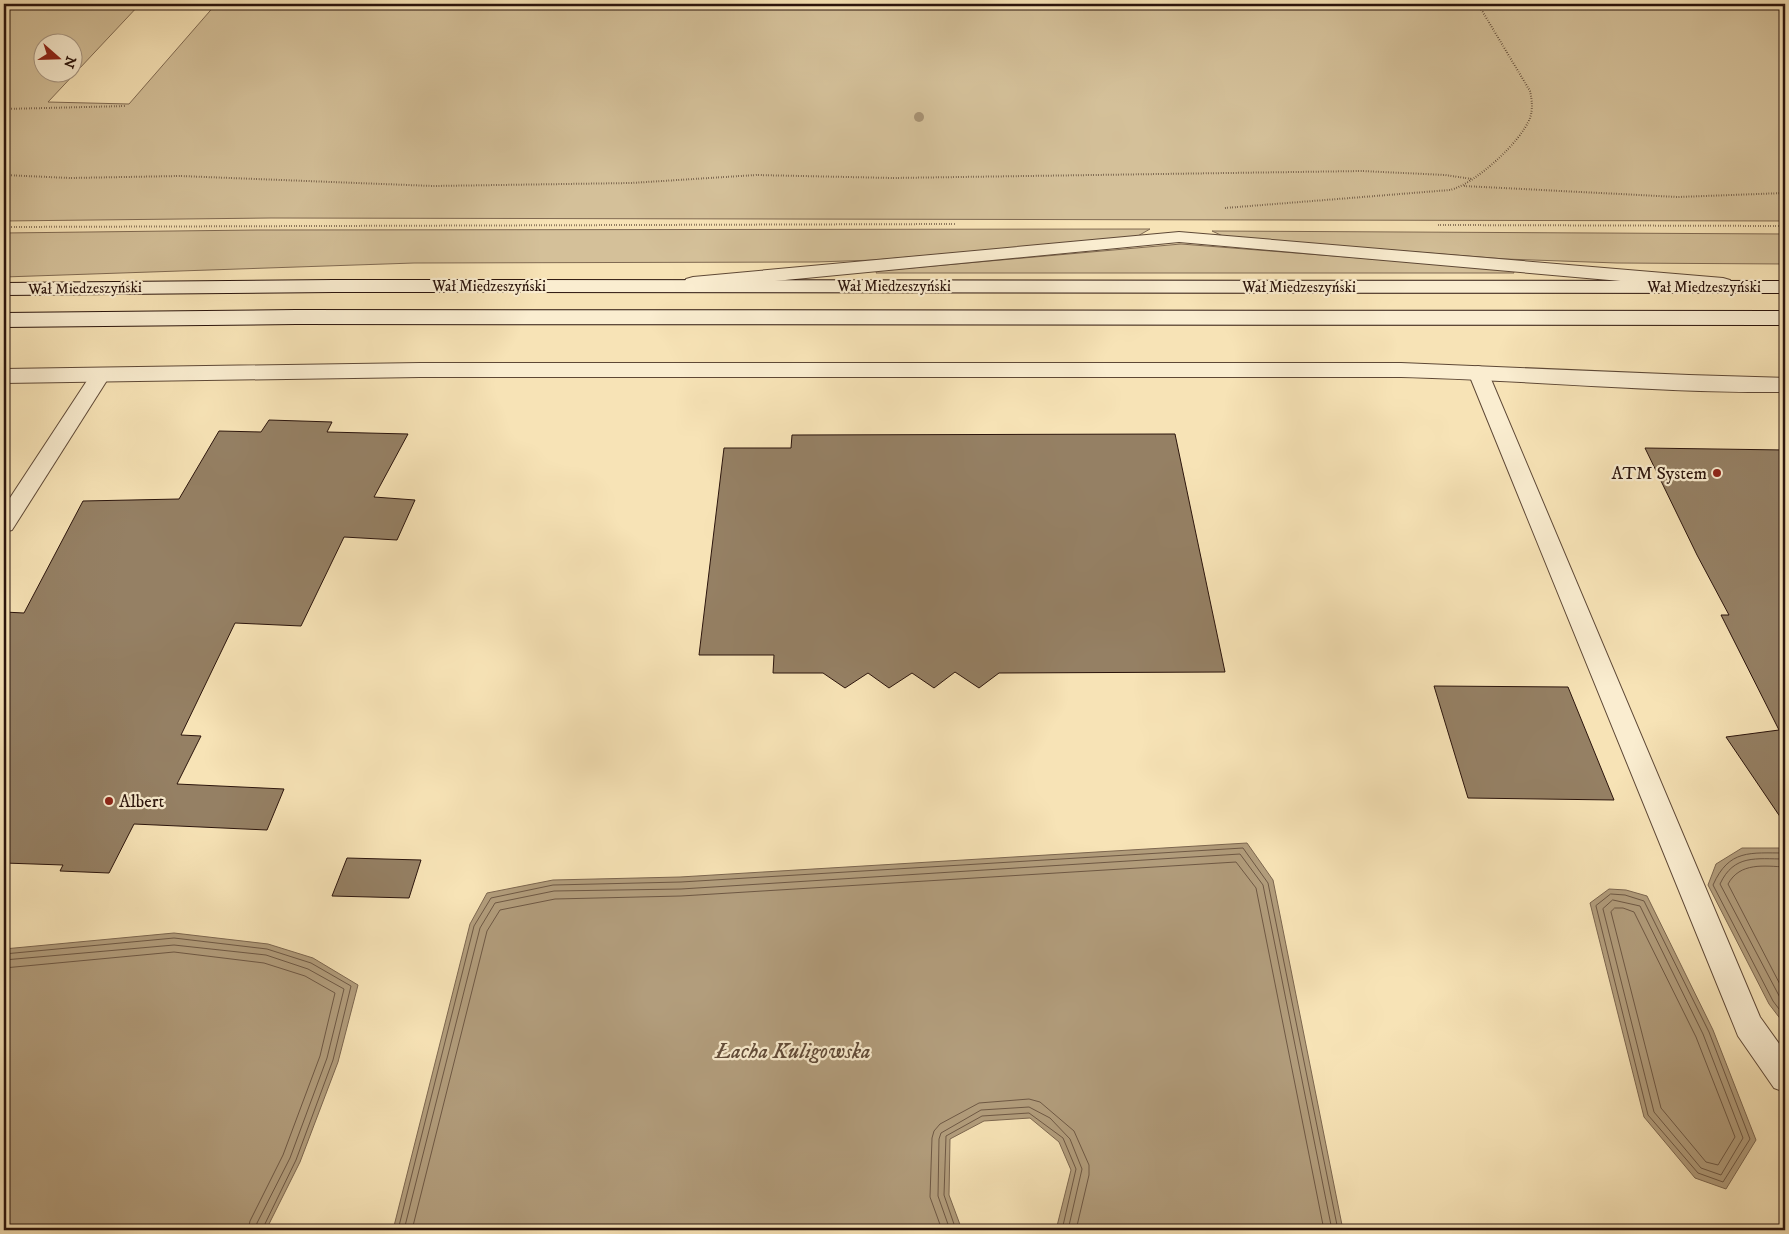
<svg xmlns="http://www.w3.org/2000/svg" width="1789" height="1234" viewBox="0 0 1789 1234" font-family="'IM FELL DW Pica',serif">
	<rect width="100%" height="100%" fill="#f7e3b6"/>
	<filter id="stains"><feTurbulence type="fractalNoise" baseFrequency=".004" numOctaves="4"/><feColorMatrix values="0 0 0 0 .2 0 0 0 0 .09 0 0 0 0 .02 0 0 0 .5 -.17"/></filter>
	<radialGradient id="worn" r=".72"><stop offset=".6" stop-color="#630" stop-opacity="0"/><stop offset="1" stop-color="#630" stop-opacity=".3"/></radialGradient>
	<g fill="#d4c099" stroke="#806a52" fill-rule="evenodd">
		<path d="M 4,4 L 140,4 L 48,102 L 129,104 L 216,4 L 1785,4 L 1785,221 L 271,218 L 4,221 ZM 42,42 L 72,42 L 72,72 L 42,72 Z"/>
		<polygon points="1150,229 1136,237 875,260 816,262 414,263 4,277 4,233 257,230"/>
		<polygon points="1212,231 1785,234 1785,264 1617,263 1505,259 1225,237"/>
		<polygon points="1181,244 1513,270 1514,273 876,273 877,271"/>
	</g>
	<g fill="#b29d7c" stroke="#7c664f">
		<polygon points="1247,843 1273,880 1343,1230 1056,1230 1071,1170 1059,1142 1030,1118 984,1121 950,1139 949,1195 962,1230 393,1230 470,924 487,893 553,880 680,877"/>
		<polygon points="1742,848 1785,848 1785,1025 1769,1004 1708,885 1716,864"/>
		<polygon points="1609,889 1626,890 1647,896 1713,1030 1756,1140 1726,1189 1695,1178 1644,1117 1590,903"/>
		<polygon points="174,933 268,944 313,958 358,985 338,1062 300,1162 266,1230 4,1230 4,949"/>
	</g>
	<g fill="none" stroke-linecap="round" stroke-linejoin="round">
		<g stroke="#6e5844" stroke-width="1">
			<path d="M 1785,853 C 1750,853 1729,849 1713,885 L 1773,1001 L 1785,1017"/>
			<path d="M 1785,859 C 1756,859 1734,854 1720,884 L 1785,1007"/>
			<path d="M 1785,867 C 1764,866 1740,862 1728,884 L 1785,994"/>
			<polygon points="1611,894 1625,895 1644,901 1709,1032 1750,1139 1723,1182 1698,1173 1648,1115 1596,906"/>
			<polygon points="1613,900 1640,906 1703,1034 1743,1138 1721,1175 1701,1168 1654,1112 1603,909"/>
			<polygon points="1615,908 1623,908 1634,912 1696,1037 1735,1137 1718,1165 1706,1162 1661,1108 1611,912"/>
			<polyline points="4,954 174,938 267,949 311,963 351,986 333,1060 296,1160 262,1230"/>
			<polyline points="4,960 174,945 266,955 308,969 344,989 327,1058 290,1158 257,1223 256,1230"/>
			<polyline points="4,968 174,952 264,963 305,976 335,993 320,1056 283,1155 250,1221 248,1230"/>
			<polyline points="398,1230 474,926 491,898 553,885 681,882 1243,848 1268,883 1338,1230"/>
			<polyline points="404,1230 480,928 495,903 554,891 681,889 1240,854 1263,885 1332,1230"/>
			<polyline points="412,1230 487,931 500,910 555,899 681,896 1236,862 1256,888 1324,1230"/>
			<polyline points="942,1230 930,1197 932,1138 934,1131 940,1124 979,1103 1029,1099 1040,1102 1074,1131 1089,1165 1089,1175 1076,1230"/>
			<polyline points="950,1230 938,1196 939,1139 941,1133 981,1110 1029,1107 1050,1118 1070,1139 1082,1169 1068,1230"/>
			<polyline points="956,1230 944,1195 946,1136 982,1116 1029,1113 1063,1138 1076,1169 1062,1230"/>
		</g>
	</g>
	<g fill="#958064" stroke="#2b140c">
		<polygon points="269,420 332,422 327,432 408,434 374,497 415,500 397,540 344,537 301,626 235,623 181,735 201,736 177,784 284,789 267,830 134,824 109,873 60,871 63,865 4,863 4,612 24,613 83,501 179,499 219,431 261,432"/>
		<polygon points="1175,434 1225,672 999,673 979,688 955,672 934,688 912,673 889,688 868,673 845,688 823,673 773,673 774,655 699,655 724,448 791,448 792,435"/>
		<polygon points="1645,448 1785,450 1785,824 1726,737 1779,730 1721,615 1729,615 1697,555"/>
		<polygon points="1434,686 1568,687 1614,800 1468,798"/>
		<polygon points="347,858 421,860 409,898 332,896"/>
	</g>
	<g fill="none" stroke-linecap="round" stroke-linejoin="round">
		<defs>
			<g id="lane">
				<polygon points="1179,232 1723,278 1730,280 1732,284 1730,288 1723,290 1179,242 693,289 686,287 684,283 686,279 693,277"/>
				<polygon points="1478,366 1485,368 1488,372 1760,1017 1785,1052 1785,1092 1774,1088 1738,1036 1734,1026 1468,372 1471,368"/>
				<polygon points="101,368 108,370 111,374 12,530 4,532 4,507 94,370"/>
			</g>
			<path id="street" d="M 420,363 L 1401,363 L 1689,375 L 1785,378 L 1785,392 C 1657,393 1529,380 1401,377 L 420,377 L 4,383 L 4,369 Z"/>
			<g id="secondary">
				<polygon points="334,280 1785,281 1785,293 334,292 4,295 4,283"/>
				<polygon points="296,310 1785,311 1785,325 296,324 4,327 4,313"/>
			</g>
		</defs>
		<use href="#lane" stroke="#5e4836" stroke-width="2"/>
		<use href="#street" stroke="#5e4836" stroke-width="2"/>
		<use href="#secondary" stroke="#2b140c" stroke-width="2"/>
		<g stroke="#2b140c" stroke-width="2" stroke-dasharray="0.5 2" stroke-linecap="butt">
			<polyline points="4,109 126,106"/>
			<polyline points="4,175 70,178 180,176 433,186 631,183 756,175 893,178 1362,171 1445,175 1472,179"/>
			<polyline points="1464,186 1678,197 1785,193"/>
			<path d="M 1225,208 L 1450,190 C 1475,184 1521,142 1530,118 C 1533,109 1532,100 1530,91 L 1478,4"/>
			<polyline points="1438,225 1785,226"/>
			<polyline points="4,227 955,224"/>
		</g>
		<use href="#lane" fill="#faedd0" fill-rule="evenodd"/>
		<use href="#street" fill="#faedd0" fill-rule="evenodd"/>
		<use href="#secondary" fill="#faedd0" fill-rule="evenodd"/>
	</g>
	<circle fill="#a79273" cx="919" cy="117" r="5"/>
	<g fill="#8f2418" stroke="#faedd0" stroke-width="2">
		<circle cx="1717" cy="473" r="5"/>
		<circle cx="109" cy="801" r="5"/>
	</g>
	<g text-anchor="middle" stroke-width="4.5" stroke-linejoin="round" paint-order="stroke">
		<g font-size="15" fill="#2b140c" stroke="#faedd0">
			<text x="489" y="291">Wał Miedzeszyński</text>
			<text x="894" y="291">Wał Miedzeszyński</text>
			<text x="1299" y="292">Wał Miedzeszyński</text>
			<text x="1704" y="292">Wał Miedzeszyński</text>
			<text transform="translate(85 288) rotate(-1)" y="5">Wał Miedzeszyński</text>
		</g>
		<g font-size="18" fill="#2b140c" stroke="#faedd0" text-anchor="end">
			<text x="1707" y="479">ATM System</text>
			<text x="119" y="807" text-anchor="start">Albert</text>
		</g>
		<g font-size="22" font-style="italic" fill="#614b39" stroke="#faedd0">
			<text x="793" y="1058">Łacha Kuligowska</text>
		</g>
	</g>
	<rect width="1789" height="1234" fill="none" stroke="#f7e3b6" stroke-width="20"/>
	<rect x="5" y="5" width="1779" height="1224" fill="none" stroke="#2b140c" stroke-width="2.5"/>
	<rect x="10" y="10" width="1769" height="1214" fill="none" stroke="#2b140c"/>
	<g transform="translate(58 58) rotate(110)"><circle r="24" fill="#faedd0" stroke="#a79682"/>
	<path d="M0-4L9 19L0 12L-9 19Z" fill="#8f2418"/>
	<text y="-8" font-size="14" font-weight="bold" text-anchor="middle" fill="#2b140c">N</text>
	</g>
	<rect width="100%" height="100%" filter="url(#stains)"/>
	<rect width="100%" height="100%" fill="url(#worn)"/>
</svg>
